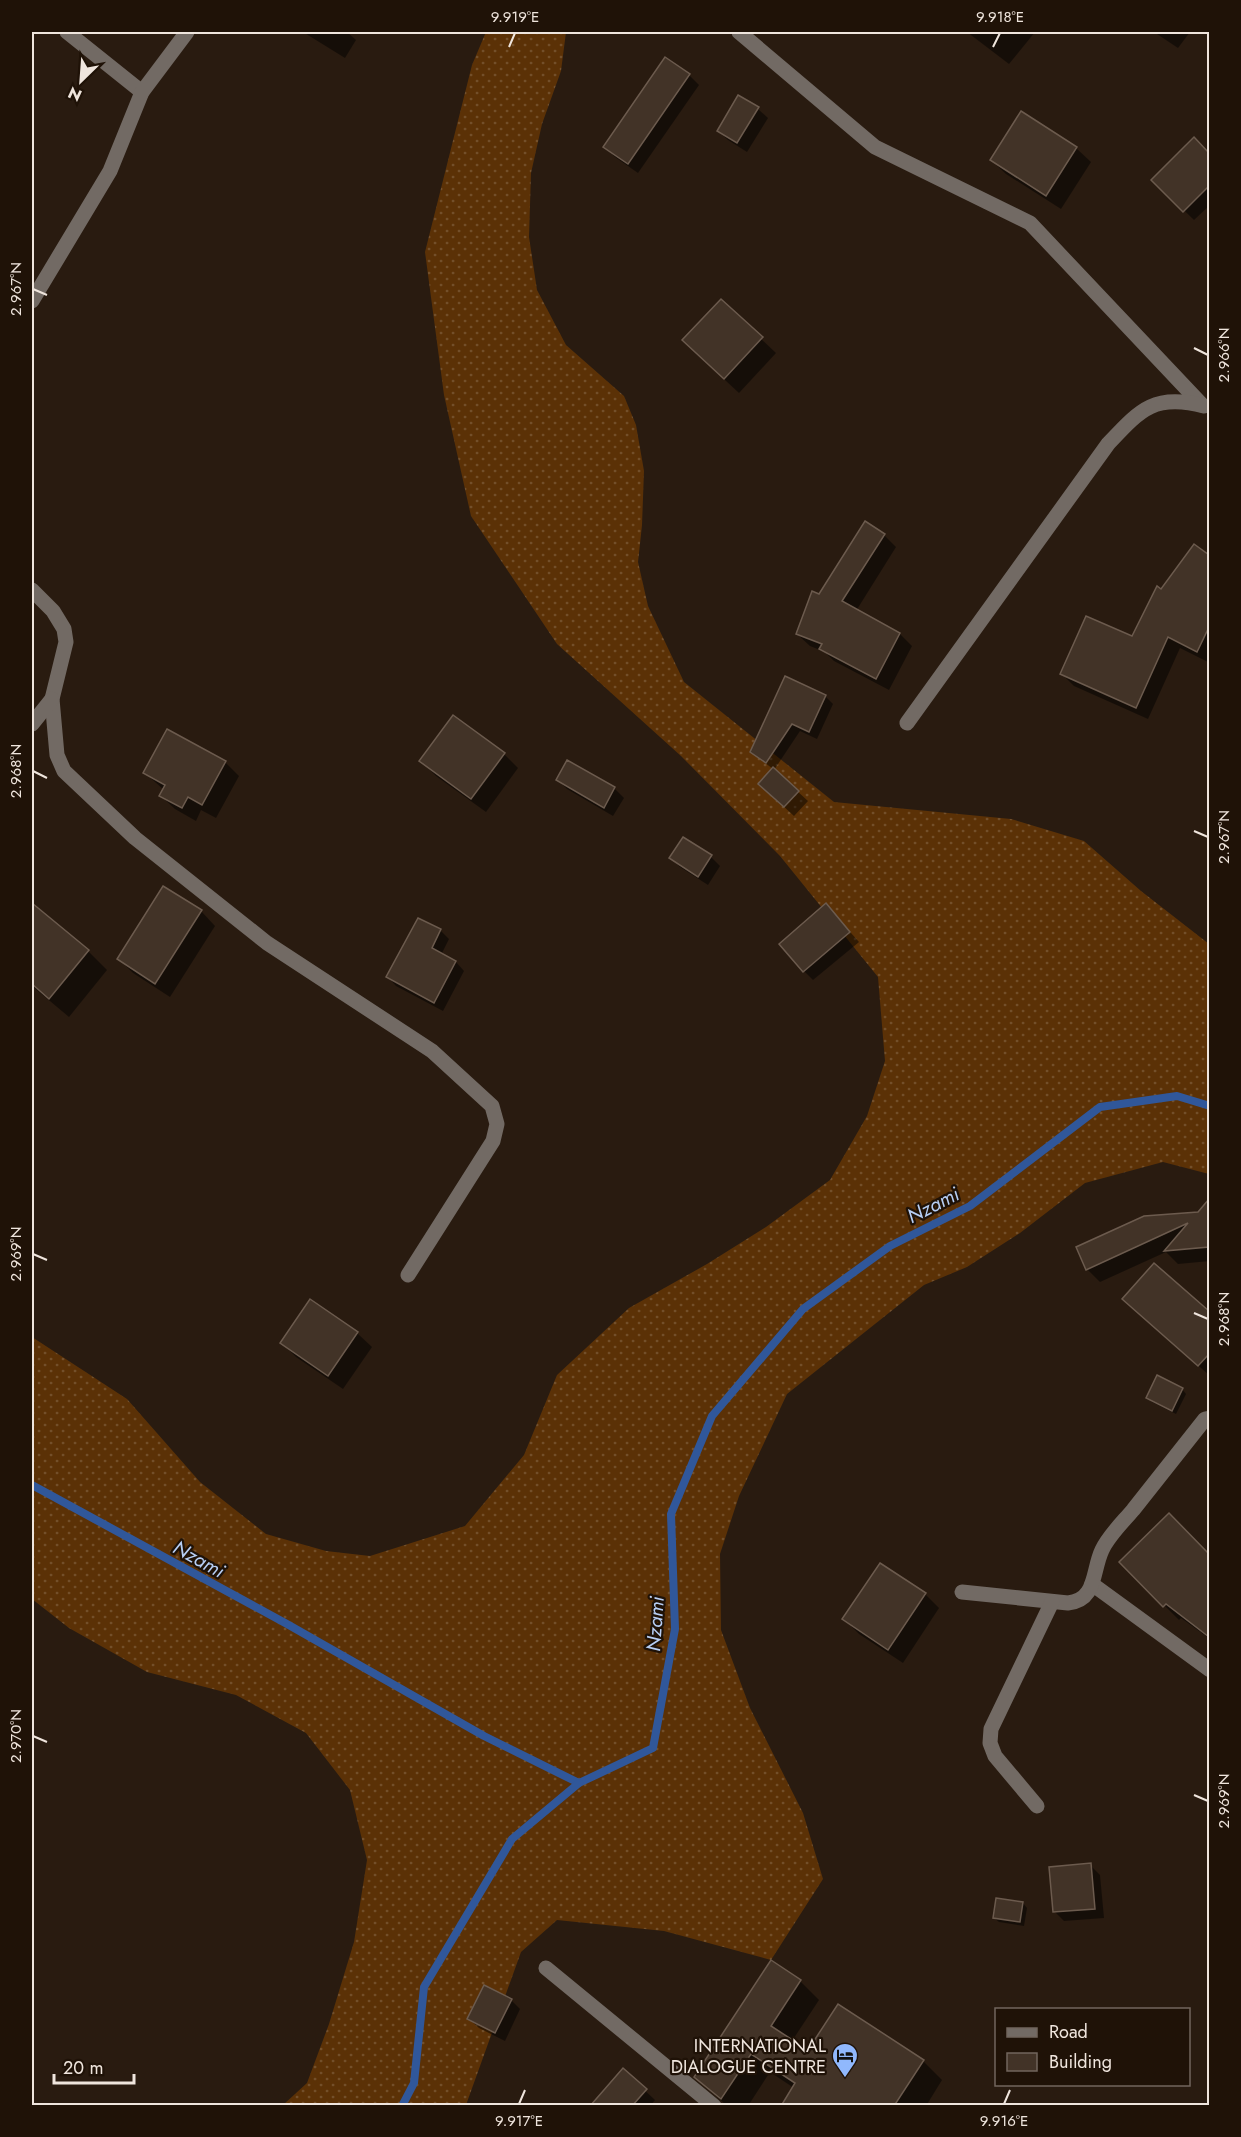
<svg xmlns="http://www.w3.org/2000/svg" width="1241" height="2137" viewBox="0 0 1241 2137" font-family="Jost,sans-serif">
	<defs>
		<pattern id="grass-dots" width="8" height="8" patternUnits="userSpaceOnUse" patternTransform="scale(1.5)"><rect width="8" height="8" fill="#5b3106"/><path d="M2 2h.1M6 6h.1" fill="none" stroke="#734f2a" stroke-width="1.8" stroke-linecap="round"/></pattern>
	</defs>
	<rect width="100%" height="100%" fill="#291b10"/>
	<polygon fill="url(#grass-dots)" points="486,32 566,32 561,71 542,124 531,173 529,237 537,290 566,345 624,396 636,425 644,471 642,525 638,562 648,606 684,682 834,802 1011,819 1084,841 1141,891 1209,944 1209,1174 1163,1162 1085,1183 1020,1233 967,1267 924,1285 787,1394 739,1496 720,1554 721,1630 750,1708 803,1813 823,1879 771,1960 664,1931 557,1920 521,1952 466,2105 283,2105 307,2083 329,2024 354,1942 367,1860 350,1790 306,1733 236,1695 147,1672 69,1628 32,1599 32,1337 127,1399 200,1482 266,1534 326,1551 370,1556 465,1526 524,1455 557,1375 629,1308 707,1264 766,1227 830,1180 867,1116 885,1061 878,977 780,856 681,756 557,644 471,516 444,395 425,252 472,65"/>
	<g fill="#0007">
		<polygon points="303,32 347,32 356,40 345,58"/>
		<polygon points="967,32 1035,32 1009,64"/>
		<polygon points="1154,32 1190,32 1178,48"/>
		<polygon points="666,59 689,75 699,85 638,173 615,157 605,147"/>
		<polygon points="739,97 758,109 768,118 747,152 728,140 718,131"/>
		<polygon points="1194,139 1210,155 1210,205 1194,220 1153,180"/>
		<polygon points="1076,148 1091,162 1061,209 1006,174 991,160"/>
		<polygon points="721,301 776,353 739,393 698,355"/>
		<polygon points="884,535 896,547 856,611 900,634 912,646 889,690 834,661 825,652 810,646 797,634 819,596"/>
		<polygon points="1194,546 1210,557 1210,663 1180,648 1148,719 1074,686 1062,674 1133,638 1162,591"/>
		<polygon points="825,696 833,704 817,739 800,731 774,770 808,801 794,816 769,793 773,769 751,752"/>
		<polygon points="168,731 225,762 239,776 216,818 201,810 196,821 175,809 161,796 164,790 145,773"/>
		<polygon points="504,754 518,768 486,812 436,776 421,761"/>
		<polygon points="568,762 615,789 624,798 613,816 567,789 558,780"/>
		<polygon points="711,857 720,866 708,885 680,867 671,858"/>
		<polygon points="32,905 88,951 107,970 69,1017 32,986"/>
		<polygon points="201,911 215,926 170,997 133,973 119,959"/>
		<polygon points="835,915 859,942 813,980 804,971"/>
		<polygon points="440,930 449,939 441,955 456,962 464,971 443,1011 396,986 388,977"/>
		<polygon points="1210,1212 1210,1261 1178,1264 1166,1252 1100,1282 1087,1269 1144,1218"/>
		<polygon points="1154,1265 1210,1313 1210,1376 1124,1299"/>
		<polygon points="357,1333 372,1347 343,1389 296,1357 282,1343"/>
		<polygon points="1182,1389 1186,1394 1176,1414 1152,1402 1148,1398"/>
		<polygon points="1169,1515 1210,1556 1210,1639 1181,1618 1179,1620 1121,1562"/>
		<polygon points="925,1594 939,1608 903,1663 859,1634 844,1619"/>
		<polygon points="1090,1865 1100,1875 1104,1918 1064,1921 1054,1911"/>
		<polygon points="1023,1903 1027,1908 1024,1926 999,1922 994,1918"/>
		<polygon points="800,1981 819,2000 792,2041 809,2052 839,2006 923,2061 942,2080 926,2106 782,2106 794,2088 770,2072 748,2106 727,2106 696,2077"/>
		<polygon points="511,2000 520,2009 505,2041 479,2028 469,2019"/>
		<polygon points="623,2070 655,2100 650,2106 592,2106"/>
	</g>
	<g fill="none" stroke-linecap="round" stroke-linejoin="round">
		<g stroke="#30579a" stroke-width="8">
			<polyline points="32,1485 287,1624 484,1736 579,1783 653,1748 675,1629 671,1514 712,1416 803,1309 890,1246 970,1206 1100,1107 1177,1096 1210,1106"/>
			<polyline points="402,2106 414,2083 424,1987 512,1839 579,1783"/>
		</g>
	</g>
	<g fill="#423327" stroke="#6c5b4e" stroke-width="1.5">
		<polygon points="665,57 690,74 628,164 603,147"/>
		<polygon points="738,95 759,107 737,143 717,131"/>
		<polygon points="1021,111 1077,147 1046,196 990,160"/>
		<polygon points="1194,137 1209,153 1209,186 1183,212 1151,180"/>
		<polygon points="721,299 763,337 724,379 682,340"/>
		<polygon points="865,521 885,534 842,601 900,633 876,679 819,649 822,644 796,634 812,591 819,594"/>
		<polygon points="1194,544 1209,555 1209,627 1197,652 1168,637 1136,708 1060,674 1086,616 1132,636 1157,586 1161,589"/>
		<polygon points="785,676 826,695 809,732 792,724 766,763 750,752"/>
		<polygon points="453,715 505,753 471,799 419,761"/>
		<polygon points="167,729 226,761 202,805 188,797 182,808 159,796 165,785 143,773"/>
		<polygon points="567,760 615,787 604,808 556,780"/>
		<polygon points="773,767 799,791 784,807 758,784"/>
		<polygon points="683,837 712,855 698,877 669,858"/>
		<polygon points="163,886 202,910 155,984 117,959"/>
		<polygon points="32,903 89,950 49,999 32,984"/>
		<polygon points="826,903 850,932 803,972 779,944"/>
		<polygon points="418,918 441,929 432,948 456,961 434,1003 386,977"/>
		<polygon points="1209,1199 1209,1247 1164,1251 1188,1223 1086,1270 1076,1247 1144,1216 1198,1212"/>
		<polygon points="1154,1263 1209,1311 1209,1354 1198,1366 1122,1299"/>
		<polygon points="310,1299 358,1332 328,1376 280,1343"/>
		<polygon points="1157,1375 1183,1388 1172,1411 1146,1398"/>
		<polygon points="1169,1513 1209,1554 1209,1637 1166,1604 1163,1607 1119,1562"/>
		<polygon points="880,1563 926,1593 888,1650 842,1619"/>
		<polygon points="1091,1863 1095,1909 1053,1912 1049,1867"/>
		<polygon points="996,1898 1023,1902 1020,1922 993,1918"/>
		<polygon points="771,1960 801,1980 771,2026 808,2050 838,2004 924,2060 894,2106 781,2106 795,2083 751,2054 721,2099 694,2077"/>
		<polygon points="484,1985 512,1999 495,2033 467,2019"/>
		<polygon points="623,2068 647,2089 632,2106 590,2106"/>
	</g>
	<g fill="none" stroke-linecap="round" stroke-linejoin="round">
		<g stroke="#726a64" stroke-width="15">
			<polyline points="67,32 142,92"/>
			<polyline points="739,32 875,147 1030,223 1202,405"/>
			<polyline points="32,301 110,171 142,92 187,32"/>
			<polyline points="32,590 53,611 64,629 66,642 52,699 57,755 64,771 135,838 267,943 432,1051 492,1106 497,1124 493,1141 408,1275"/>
			<path d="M 907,723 L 1108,444 C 1140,410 1154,393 1204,406"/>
			<polyline points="32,724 52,699"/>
			<polyline points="1092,1584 1210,1670"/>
			<path d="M 962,1592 L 1068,1603 C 1097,1600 1092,1571 1102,1550 C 1109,1535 1123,1522 1133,1510 C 1157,1480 1181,1449 1205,1419 L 1210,1418"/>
			<polyline points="1037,1806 995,1756 990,1743 991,1729 1052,1602"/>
			<polyline points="546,1968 714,2106"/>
		</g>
	</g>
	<path fill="none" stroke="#efe5dd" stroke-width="2" d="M 509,47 L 515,33M 993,47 L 1000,33M 33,289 L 47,295M 1194,348 L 1208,355M 33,771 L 47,778M 1194,831 L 1208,837M 33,1254 L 47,1260M 1194,1313 L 1208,1319M 33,1736 L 47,1742M 1194,1795 L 1208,1801M 519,2104 L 525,2090M 1004,2104 L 1010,2090"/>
	<defs>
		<symbol id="hotel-pin" viewBox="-11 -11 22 30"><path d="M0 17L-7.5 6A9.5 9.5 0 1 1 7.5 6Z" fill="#90b8fd" stroke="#1f1207"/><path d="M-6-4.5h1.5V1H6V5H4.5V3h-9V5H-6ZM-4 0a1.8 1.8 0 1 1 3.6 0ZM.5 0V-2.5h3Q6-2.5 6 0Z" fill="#111"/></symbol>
	</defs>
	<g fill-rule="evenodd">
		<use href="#hotel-pin" x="830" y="2041" width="30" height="40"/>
	</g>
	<g text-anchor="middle" stroke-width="4.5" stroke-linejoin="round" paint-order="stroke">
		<g font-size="18" fill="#efe5dd" stroke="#1f1207" text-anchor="end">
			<text x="826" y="2052">INTERNATIONAL<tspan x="826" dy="21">DIALOGUE CENTRE</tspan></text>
		</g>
		<g font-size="20" font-style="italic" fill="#b7cef4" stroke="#1f1207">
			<text transform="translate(933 1205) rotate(-27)" y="7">Nzami</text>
			<text transform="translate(199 1559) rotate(29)" y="7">Nzami</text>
			<text transform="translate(655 1624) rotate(-86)" y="7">Nzami</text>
		</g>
	</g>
	<rect width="1241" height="2137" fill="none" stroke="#1f1207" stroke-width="66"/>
	<rect x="995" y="2008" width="195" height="78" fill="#1f1207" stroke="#72665d" stroke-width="1.5"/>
	<rect x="1007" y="2028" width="30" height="9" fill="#726a64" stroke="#72665d" stroke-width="1.5"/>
	<text x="1049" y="2038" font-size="18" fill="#efe5dd">Road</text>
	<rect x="1007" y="2053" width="30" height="18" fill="#423327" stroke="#72665d" stroke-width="1.5"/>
	<text x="1049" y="2068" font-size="18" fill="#efe5dd">Building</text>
	<g transform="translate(81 81) rotate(205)" stroke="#1f1207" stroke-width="4.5" paint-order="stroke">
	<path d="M0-4.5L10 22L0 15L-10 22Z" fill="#efe5dd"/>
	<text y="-9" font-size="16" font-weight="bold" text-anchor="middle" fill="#efe5dd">N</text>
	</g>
	<path d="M54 2074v9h80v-9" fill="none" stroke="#efe5dd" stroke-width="3"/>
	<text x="63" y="2074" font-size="18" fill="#efe5dd" stroke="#1f1207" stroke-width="4.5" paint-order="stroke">20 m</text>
	<rect x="33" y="33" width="1175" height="2071" fill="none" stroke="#efe5dd" stroke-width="2"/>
	<g font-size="15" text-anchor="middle" fill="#efe5dd">
		<text x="515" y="22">9.919°E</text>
		<text x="1000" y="22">9.918°E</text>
		<text transform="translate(16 289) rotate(-90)" y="5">2.967°N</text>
		<text transform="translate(1224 355) rotate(-90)" y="5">2.966°N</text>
		<text transform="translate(16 771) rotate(-90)" y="5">2.968°N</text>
		<text transform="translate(1224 837) rotate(-90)" y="5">2.967°N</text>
		<text transform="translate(16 1254) rotate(-90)" y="5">2.969°N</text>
		<text transform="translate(1224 1319) rotate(-90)" y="5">2.968°N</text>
		<text transform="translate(16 1736) rotate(-90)" y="5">2.970°N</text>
		<text transform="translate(1224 1801) rotate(-90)" y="5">2.969°N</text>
		<text x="519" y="2126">9.917°E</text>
		<text x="1004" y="2126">9.916°E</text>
	</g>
</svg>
